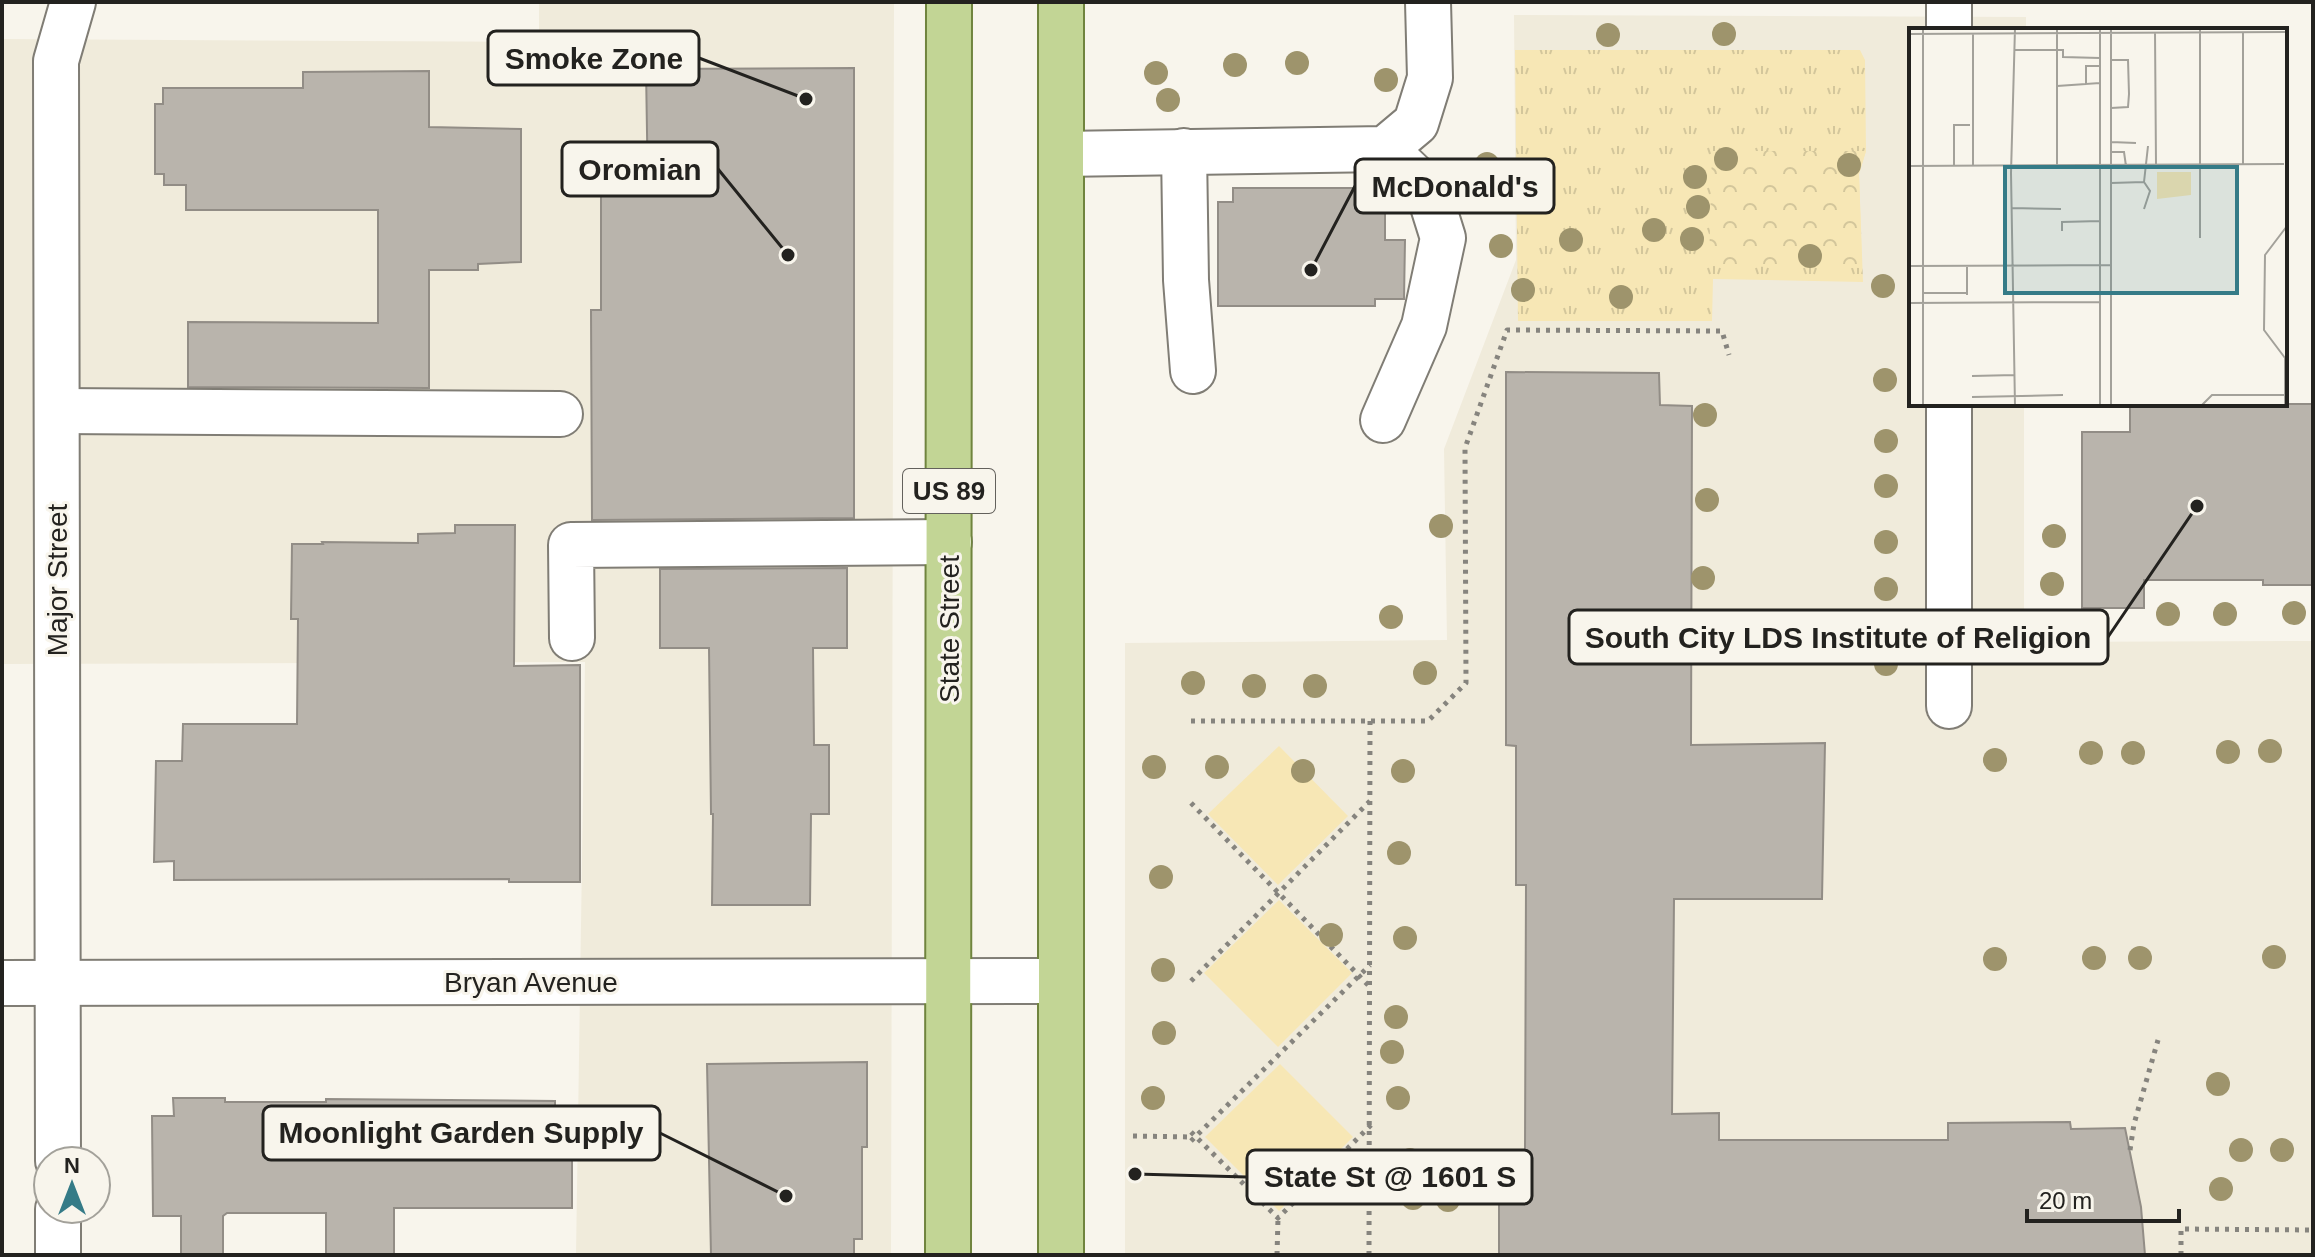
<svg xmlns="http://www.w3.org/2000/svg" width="2315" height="1257" viewBox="0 0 2315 1257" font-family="Arial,sans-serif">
	<defs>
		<pattern id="grass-tufts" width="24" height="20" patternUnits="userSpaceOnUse" patternTransform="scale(2)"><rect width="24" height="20" fill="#f7e7b5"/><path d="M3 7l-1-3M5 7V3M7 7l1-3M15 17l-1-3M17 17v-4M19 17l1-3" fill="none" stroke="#d3c69b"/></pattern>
		<pattern id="park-crowns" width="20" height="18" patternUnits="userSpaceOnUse" patternTransform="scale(2)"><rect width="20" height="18" fill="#f7e7b5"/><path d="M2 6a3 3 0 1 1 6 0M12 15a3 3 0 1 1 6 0" fill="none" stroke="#d3c69b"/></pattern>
	</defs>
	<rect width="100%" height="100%" fill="#f8f5ec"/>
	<g fill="#f0ebdb">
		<polygon points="539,2 894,2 891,1255 576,1255 585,662 2,664 2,39 539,42"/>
		<polygon points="1514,15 2026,17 2026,30 1911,30 1911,404 2024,404 2024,642 2313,641 2313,1255 1125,1255 1125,643 1447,640 1444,449 1516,260"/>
	</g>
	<polygon fill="url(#grass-tufts)" points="1515,50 1860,50 1865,60 1866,151 1859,174 1863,282 1713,279 1712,321 1518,321"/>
	<polygon fill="url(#park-crowns)" points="1712,151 1866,151 1859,174 1862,268 1709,266"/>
	<g fill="#f7e7b5">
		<polygon points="1279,746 1348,816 1278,885 1208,814"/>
		<polygon points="1279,900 1352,973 1278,1047 1204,973"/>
		<polygon points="1280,1064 1353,1137 1279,1211 1205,1137"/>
	</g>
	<g fill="#b9b4ac" stroke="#928d86" stroke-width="2">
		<polygon points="854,68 854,518 592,520 591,310 601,310 601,195 648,195 646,69"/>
		<polygon points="429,71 429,127 521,129 521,262 478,264 478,270 429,270 429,388 188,387 188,322 378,323 378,210 186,210 186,185 164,185 164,174 155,174 155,104 163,104 163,88 303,88 303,72"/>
		<polygon points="1233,188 1385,188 1385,240 1405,240 1404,299 1375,299 1375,306 1218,306 1218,202 1233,202"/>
		<polygon points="1506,372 1659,373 1660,405 1692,406 1691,745 1825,743 1822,899 1674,899 1672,1114 1719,1113 1719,1140 1948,1140 1948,1123 2070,1122 2071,1129 2125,1128 2141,1207 2145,1255 1499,1255 1499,1151 1525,1151 1526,885 1516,885 1516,746 1506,745"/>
		<polygon points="2130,404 2313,404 2313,585 2263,585 2263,580 2144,580 2144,608 2082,608 2082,432 2130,432"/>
		<polygon points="455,525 515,525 514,666 580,665 580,882 509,882 509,879 174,880 174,861 154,862 156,761 182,761 183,724 297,724 298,619 291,619 292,544 323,544 322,542 418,543 418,534 455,533"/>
		<polygon points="847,568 847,648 813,648 814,745 829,745 829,814 811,814 810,905 712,905 713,814 711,814 709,648 660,648 660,569"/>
		<polygon points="867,1062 867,1147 862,1147 862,1239 854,1239 854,1255 711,1255 707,1064"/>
		<polygon points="173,1098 225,1098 225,1102 326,1102 326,1099 555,1101 555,1118 572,1118 572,1208 394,1208 394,1255 326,1255 326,1213 227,1213 223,1216 223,1255 181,1255 181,1216 153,1216 152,1116 174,1116"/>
	</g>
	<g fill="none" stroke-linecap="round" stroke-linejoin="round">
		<defs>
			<g id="minor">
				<polyline points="1949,30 1949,2"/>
				<polyline points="1184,151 1186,280 1193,371"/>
				<polyline points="1061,154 1385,149 1416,123 1430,78 1428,2"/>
				<polyline points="1949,404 1949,706"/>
				<polyline points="57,411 560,414"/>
				<polyline points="1383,420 1424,326 1443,238 1428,190 1385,149"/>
				<polyline points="572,638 571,545 949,542"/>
				<polyline points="2,983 1061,981"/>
				<polyline points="58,1161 56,61 73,2"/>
				<polyline points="58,1209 58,1255"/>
			</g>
			<g id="major">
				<polyline points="948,1255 949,2"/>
				<polyline points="1061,1255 1061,2"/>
			</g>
		</defs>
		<use href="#minor" stroke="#807d75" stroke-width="48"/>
		<use href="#major" stroke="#70843e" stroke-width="48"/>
		<g stroke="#86847e" stroke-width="5" stroke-dasharray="4 6" stroke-linecap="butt">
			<polyline points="1191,721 1428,721 1466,683 1465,448 1507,330 1722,331 1729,355"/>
			<polyline points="1191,803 1371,988"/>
			<polyline points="1191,981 1370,801"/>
			<polyline points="1191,1132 1278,1218 1371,1125"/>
			<polyline points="1133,1136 1191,1137"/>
			<polyline points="1191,1141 1370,965"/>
			<polyline points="2130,1150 2134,1124 2158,1040"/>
			<polyline points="1277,1255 1278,1218"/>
			<polyline points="1369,1255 1370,721"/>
			<polyline points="2181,1255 2181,1229 2313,1230"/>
		</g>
		<use href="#minor" stroke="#fff" stroke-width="44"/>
		<use href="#major" stroke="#c2d595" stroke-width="44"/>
	</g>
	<g fill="#9e946c">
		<circle cx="1724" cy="34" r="12"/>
		<circle cx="1608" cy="35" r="12"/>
		<circle cx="1297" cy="63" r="12"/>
		<circle cx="1235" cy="65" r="12"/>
		<circle cx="1156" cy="73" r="12"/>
		<circle cx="1386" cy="80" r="12"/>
		<circle cx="1168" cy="100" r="12"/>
		<circle cx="1726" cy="159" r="12"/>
		<circle cx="1487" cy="164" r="12"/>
		<circle cx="1849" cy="165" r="12"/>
		<circle cx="1695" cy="177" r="12"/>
		<circle cx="1698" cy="207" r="12"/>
		<circle cx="1654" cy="230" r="12"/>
		<circle cx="1692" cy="239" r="12"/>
		<circle cx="1571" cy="240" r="12"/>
		<circle cx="1501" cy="246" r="12"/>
		<circle cx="1810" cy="256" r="12"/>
		<circle cx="1883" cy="286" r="12"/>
		<circle cx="1523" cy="290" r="12"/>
		<circle cx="1621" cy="297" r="12"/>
		<circle cx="1885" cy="380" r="12"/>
		<circle cx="1705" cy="415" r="12"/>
		<circle cx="1886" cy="441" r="12"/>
		<circle cx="1886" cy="486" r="12"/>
		<circle cx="1707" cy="500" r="12"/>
		<circle cx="1441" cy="526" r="12"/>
		<circle cx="2054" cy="536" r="12"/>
		<circle cx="1886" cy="542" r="12"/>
		<circle cx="1703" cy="578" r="12"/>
		<circle cx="2052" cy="584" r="12"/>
		<circle cx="1886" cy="589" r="12"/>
		<circle cx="2294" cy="613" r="12"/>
		<circle cx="2168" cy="614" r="12"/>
		<circle cx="2225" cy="614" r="12"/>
		<circle cx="1391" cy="617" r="12"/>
		<circle cx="1886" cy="664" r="12"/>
		<circle cx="1425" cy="673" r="12"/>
		<circle cx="1193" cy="683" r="12"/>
		<circle cx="1254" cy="686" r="12"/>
		<circle cx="1315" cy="686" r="12"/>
		<circle cx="2270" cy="751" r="12"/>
		<circle cx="2228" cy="752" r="12"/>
		<circle cx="2091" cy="753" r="12"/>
		<circle cx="2133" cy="753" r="12"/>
		<circle cx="1995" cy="760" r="12"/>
		<circle cx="1154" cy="767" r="12"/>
		<circle cx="1217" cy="767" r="12"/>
		<circle cx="1303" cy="771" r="12"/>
		<circle cx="1403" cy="771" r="12"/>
		<circle cx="1399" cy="853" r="12"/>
		<circle cx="1161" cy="877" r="12"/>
		<circle cx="1331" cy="935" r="12"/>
		<circle cx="1405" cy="938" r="12"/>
		<circle cx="2274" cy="957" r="12"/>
		<circle cx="2094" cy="958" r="12"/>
		<circle cx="2140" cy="958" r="12"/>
		<circle cx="1995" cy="959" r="12"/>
		<circle cx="1163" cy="970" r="12"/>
		<circle cx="1396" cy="1017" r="12"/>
		<circle cx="1164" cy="1033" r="12"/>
		<circle cx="1392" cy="1052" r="12"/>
		<circle cx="2218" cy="1084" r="12"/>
		<circle cx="1153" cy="1098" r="12"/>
		<circle cx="1398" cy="1098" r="12"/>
		<circle cx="2241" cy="1150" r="12"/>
		<circle cx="2282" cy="1150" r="12"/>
		<circle cx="1410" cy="1160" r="12"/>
		<circle cx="1446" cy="1161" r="12"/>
		<circle cx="2221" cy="1189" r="12"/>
		<circle cx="1413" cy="1198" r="12"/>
		<circle cx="1448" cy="1200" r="12"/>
	</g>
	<g text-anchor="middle" stroke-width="6" stroke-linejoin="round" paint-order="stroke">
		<rect fill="#f8f5ec" stroke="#63615c" stroke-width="2" x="903" y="469" width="92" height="44" rx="6"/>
		<g font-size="26" font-weight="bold" fill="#23221f">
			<text x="949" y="500">US 89</text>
		</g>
		<g font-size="28" fill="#23221f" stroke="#f8f5ec">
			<text transform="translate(57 580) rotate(-90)" y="10">Major Street</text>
			<text transform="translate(949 629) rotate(-90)" y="10">State Street</text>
			<text x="531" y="992">Bryan Avenue</text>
		</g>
	</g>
	<g transform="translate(1909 28)">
		<rect width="378" height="378" fill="#f8f5ec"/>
		<path d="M 248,144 L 282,144 L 282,167 L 248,171 Z" fill="#f7e7b5"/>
		<path fill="none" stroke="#a3a19a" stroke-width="2" d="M 246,4 L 247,137M 0,6 L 378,4M 106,22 L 154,22 L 154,29 L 191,30M 202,32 L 219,32 L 220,66 L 219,79 L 202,80M 191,38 L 177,38 L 177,56 L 191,55M 148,58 L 177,56M 202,114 L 227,115M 202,124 L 215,124 L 217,138M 334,137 L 334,4M 0,138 L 375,136M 45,138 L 45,97 L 61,97M 64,138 L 64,5M 148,138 L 148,0M 235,154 L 239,118M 202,155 L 235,154M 102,180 L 152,181M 235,181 L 241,163 L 235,154M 153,203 L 153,194 L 191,193M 291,210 L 291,0M 0,238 L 202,237M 58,238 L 58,267M 14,265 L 58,265M 0,275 L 191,274M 63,348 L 106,347M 63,369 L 154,367M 14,378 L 14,0M 106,378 L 102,145 L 106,0M 191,378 L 191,0M 202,378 L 202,0M 292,378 L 303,367 L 376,367M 376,378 L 376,330 L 355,302 L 356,227 L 378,198"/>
		<path fill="#357b87" fill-opacity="0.15" stroke="#357b87" stroke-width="4" d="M 96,139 L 328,139 L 328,265 L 96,265 Z"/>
		<rect width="378" height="378" fill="none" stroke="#23221f" stroke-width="4"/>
	</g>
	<path fill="none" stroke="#23221f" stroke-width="3" d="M806 99L699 58M788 255L718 169M1311 270L1355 186M2197 506L2108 637M786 1196L660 1133M1135 1174L1247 1177"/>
	<g fill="#23221f" stroke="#f8f5ec" stroke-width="3">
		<circle cx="806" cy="99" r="8"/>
		<circle cx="788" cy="255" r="8"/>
		<circle cx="1311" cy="270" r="8"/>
		<circle cx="2197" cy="506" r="8"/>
		<circle cx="786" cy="1196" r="8"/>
		<circle cx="1135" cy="1174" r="8"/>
	</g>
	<g fill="#f8f5ec" stroke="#23221f" stroke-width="3">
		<rect x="488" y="31" width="211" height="54" rx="8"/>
		<rect x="562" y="142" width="156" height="54" rx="8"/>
		<rect x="1355" y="159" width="199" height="54" rx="8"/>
		<rect x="1569" y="610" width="539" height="54" rx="8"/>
		<rect x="263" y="1106" width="397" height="54" rx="8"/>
		<rect x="1247" y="1150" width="285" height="54" rx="8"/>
	</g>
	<g font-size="30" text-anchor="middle" font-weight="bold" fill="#23221f">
		<text x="594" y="69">Smoke Zone</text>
		<text x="640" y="180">Oromian</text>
		<text x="1455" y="197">McDonald's</text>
		<text x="1838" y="648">South City LDS Institute of Religion</text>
		<text x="461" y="1143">Moonlight Garden Supply</text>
		<text x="1390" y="1187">State St @ 1601 S</text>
	</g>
	<rect width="2315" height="1257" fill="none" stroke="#23221f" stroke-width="8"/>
	<g transform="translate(72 1185)"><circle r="38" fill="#f8f5ec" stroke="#a3a19a" stroke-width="2"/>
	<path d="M0-6L14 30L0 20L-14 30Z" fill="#357b87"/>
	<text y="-12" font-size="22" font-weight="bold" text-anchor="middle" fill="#23221f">N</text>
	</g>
	<path d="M2027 1209v12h152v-12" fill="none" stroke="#23221f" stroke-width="4"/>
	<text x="2039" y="1209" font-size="24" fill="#23221f" stroke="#f8f5ec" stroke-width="6" paint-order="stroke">20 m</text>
</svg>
